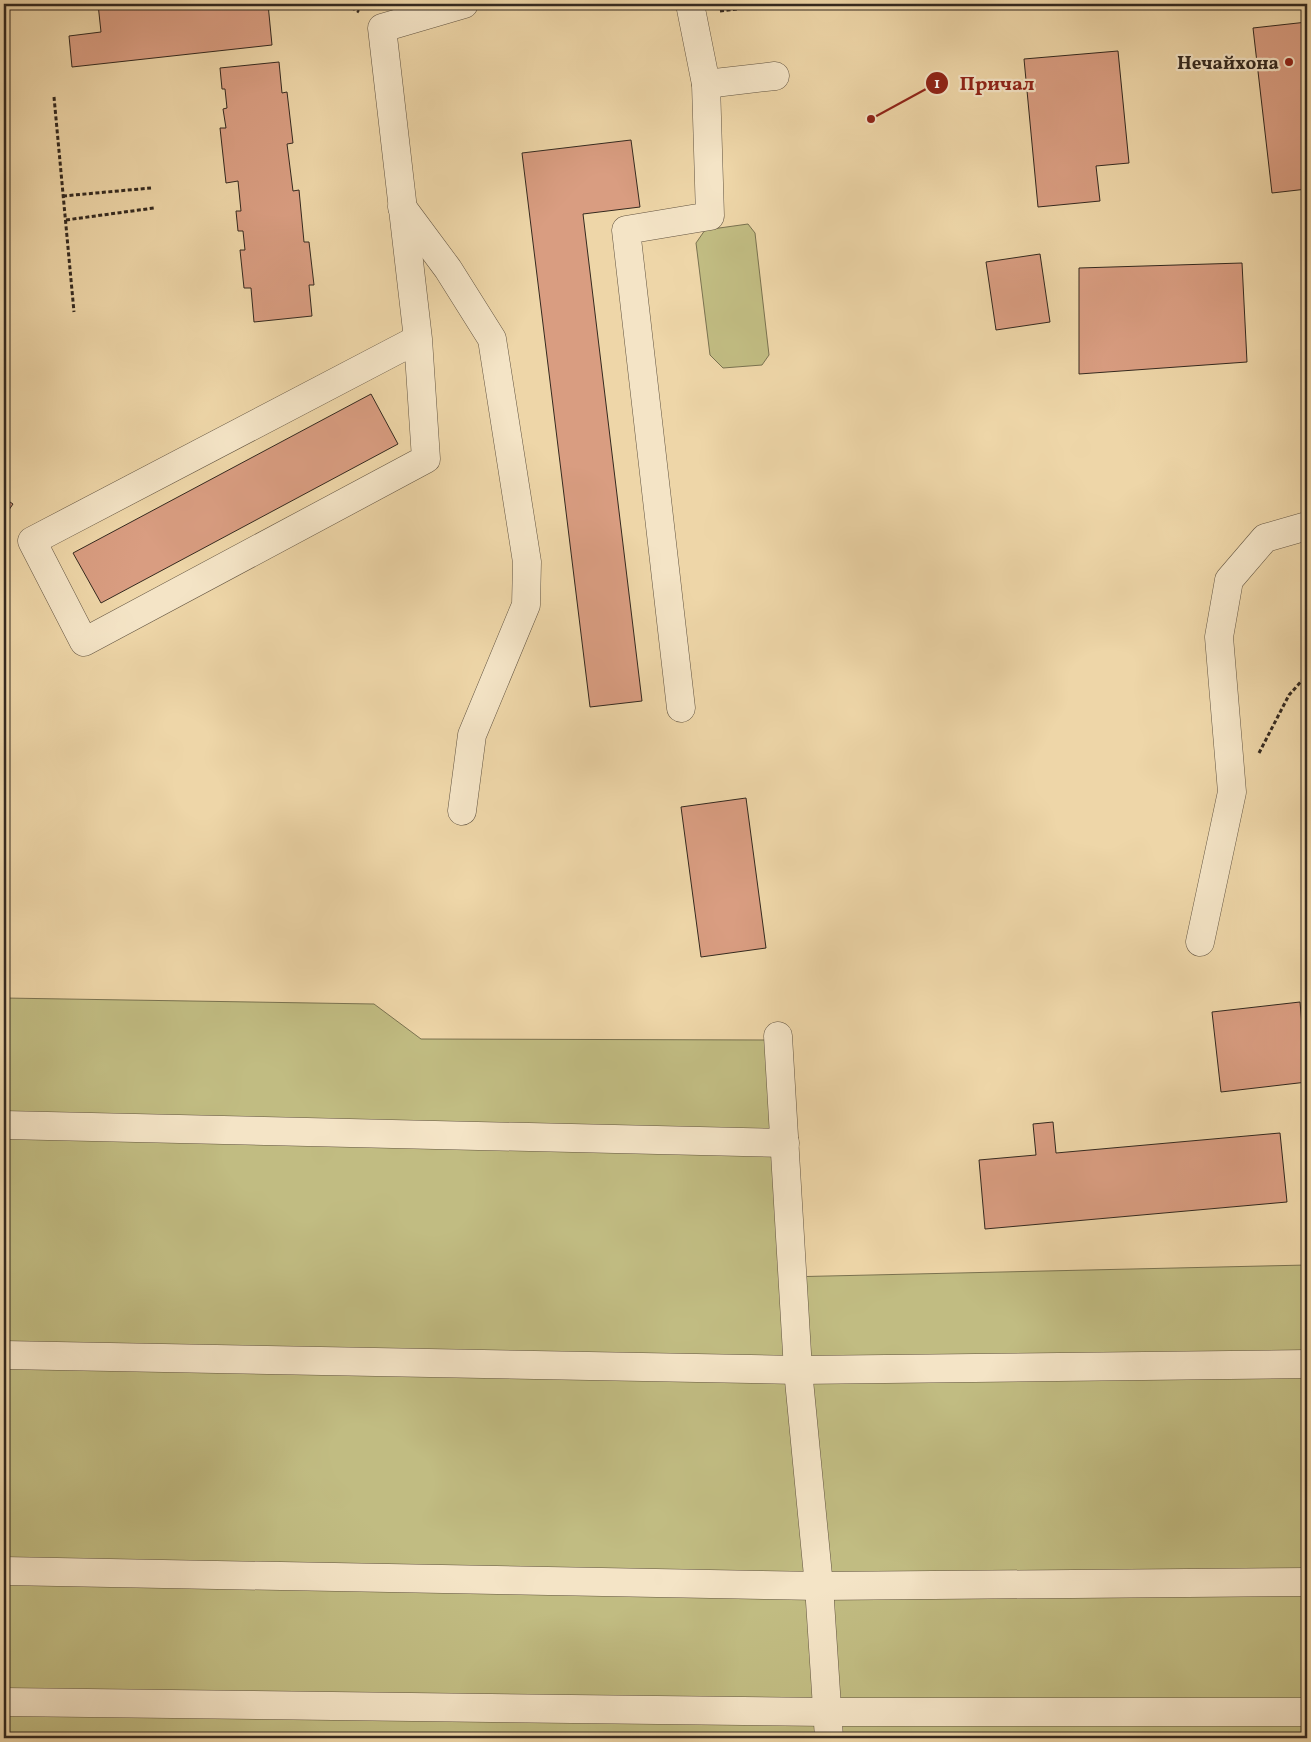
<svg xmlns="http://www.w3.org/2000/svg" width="1311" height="1742" viewBox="0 0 1311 1742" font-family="Vollkorn,serif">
	<rect width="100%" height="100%" fill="#eed6a8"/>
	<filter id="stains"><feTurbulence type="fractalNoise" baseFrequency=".004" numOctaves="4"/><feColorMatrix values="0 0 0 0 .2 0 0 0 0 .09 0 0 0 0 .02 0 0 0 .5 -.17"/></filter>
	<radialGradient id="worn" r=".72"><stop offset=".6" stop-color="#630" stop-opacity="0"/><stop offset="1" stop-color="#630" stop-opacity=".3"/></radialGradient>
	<g fill="#c1bc82" stroke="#7a7250">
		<polygon points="748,224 755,233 769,355 762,365 723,368 710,355 696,243 705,230"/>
		<polygon points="4,998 374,1004 421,1039 769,1040 784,1277 1307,1265 1307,1738 4,1738"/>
	</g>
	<g fill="#d99d81" stroke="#34291f">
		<polygon points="98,4 268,4 272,45 72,67 69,36 101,32"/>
		<polygon points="1307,22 1307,189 1272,193 1253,28"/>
		<polygon points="1118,51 1129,163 1096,166 1100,201 1038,207 1024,59"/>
		<polygon points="279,62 282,93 287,92 293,143 287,144 293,191 299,190 304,242 309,242 314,285 309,285 312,316 254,322 251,288 244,288 240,250 245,250 243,231 238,231 236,211 241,211 238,181 226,183 220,128 226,128 223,109 227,108 225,89 222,89 220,68"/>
		<polygon points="631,140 640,207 583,214 642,701 590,707 522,153"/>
		<polygon points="1040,254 1050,322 996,330 986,262"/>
		<polygon points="1242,263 1247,362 1079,374 1079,268"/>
		<polygon points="371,394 398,444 101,603 73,553"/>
		<polygon points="4,498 13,504 4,517"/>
		<polygon points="746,798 766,948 701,957 681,807"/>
		<polygon points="1300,1002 1307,1082 1221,1092 1212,1012"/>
		<polygon points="1053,1122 1056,1153 1280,1133 1287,1202 985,1229 979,1160 1036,1155 1033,1124"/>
	</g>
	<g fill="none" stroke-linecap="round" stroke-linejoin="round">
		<defs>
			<g id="minor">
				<polyline points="706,84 775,76"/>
				<polyline points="402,207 448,269 492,339 527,562 526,605 472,735 462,811"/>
				<polyline points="418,339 426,459 84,642 32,541 418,339 382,28 464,4"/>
				<polyline points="681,708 626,230 710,216 706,84 690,4"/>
				<polyline points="1200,942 1232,792 1219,637 1229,580 1265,538 1307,526"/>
				<polyline points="778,1036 798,1370 819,1586 829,1738"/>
				<polyline points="4,1125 785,1143"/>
				<polyline points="4,1355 798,1370 1307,1364"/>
				<polyline points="4,1571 819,1586 1307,1582"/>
				<polyline points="4,1702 826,1712 1307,1712"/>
			</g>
		</defs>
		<use href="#minor" stroke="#625441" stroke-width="29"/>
		<g stroke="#34291f" stroke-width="3" stroke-dasharray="4 2.5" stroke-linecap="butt">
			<polyline points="346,4 359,12"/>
			<polyline points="720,11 777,4"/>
			<polyline points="54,97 74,312"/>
			<polyline points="63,196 151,188"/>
			<polyline points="66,220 154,208"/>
			<polyline points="1259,753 1289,695 1307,675"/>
		</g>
		<use href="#minor" stroke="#f4e4c6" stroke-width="28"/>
	</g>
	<circle fill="#8f2418" stroke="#f4e4c6" stroke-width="2" cx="1289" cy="62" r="5"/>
	<g text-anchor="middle" stroke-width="4.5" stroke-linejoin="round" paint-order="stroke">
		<g font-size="19" font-weight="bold" fill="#34291f" stroke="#f4e4c6" text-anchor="end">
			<text x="1279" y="69">Нечайхона</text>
		</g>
	</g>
	<path fill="none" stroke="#8f2418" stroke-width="2" d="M871 119L937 83"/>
	<g fill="#8f2418" stroke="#f4e4c6" stroke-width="2">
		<circle cx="871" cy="119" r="5"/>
		<circle cx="937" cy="83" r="12"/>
	</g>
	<g font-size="15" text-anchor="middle" font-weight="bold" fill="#fff">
		<text x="937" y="88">1</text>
	</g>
	<g font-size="20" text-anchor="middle" font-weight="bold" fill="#8f2418" stroke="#f4e4c6" stroke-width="4.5" stroke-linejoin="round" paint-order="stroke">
		<text x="997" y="90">Причал</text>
	</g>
	<rect width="1311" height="1742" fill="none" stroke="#eed6a8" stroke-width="20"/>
	<rect x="5" y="5" width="1301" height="1732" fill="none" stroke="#34291f" stroke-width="2.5"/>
	<rect x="10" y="10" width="1291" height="1722" fill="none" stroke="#34291f"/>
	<rect width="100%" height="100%" filter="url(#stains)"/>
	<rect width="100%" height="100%" fill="url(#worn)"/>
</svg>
